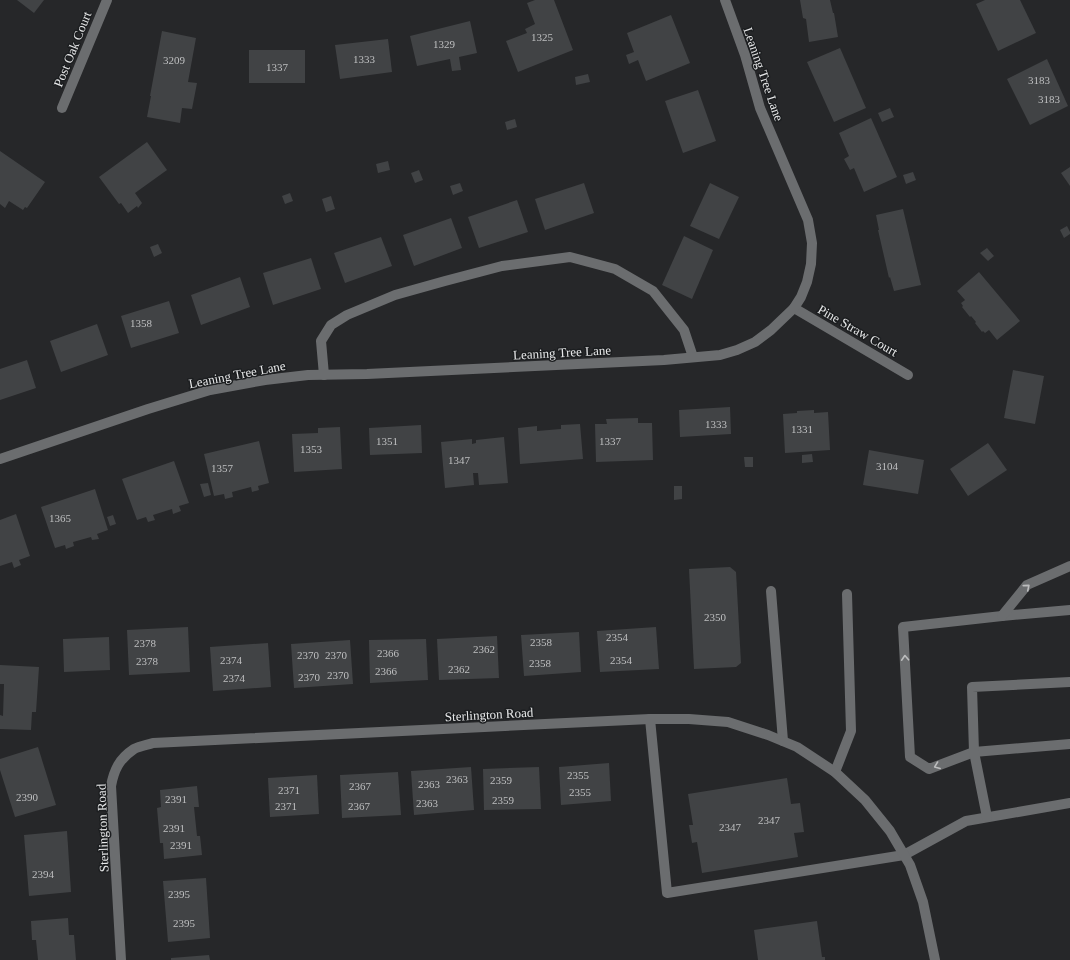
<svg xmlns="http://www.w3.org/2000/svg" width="1070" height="960" viewBox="0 0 1070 960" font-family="Georgia,serif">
	<rect width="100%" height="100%" fill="#262729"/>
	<g fill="#414345">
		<polygon points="17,0 44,0 34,13"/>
		<polygon points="535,0 554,0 573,50 518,72 506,41 527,33 525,29 535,24 527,3"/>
		<polygon points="800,0 830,0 833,13 834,13 838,37 809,42 806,19 803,18"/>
		<polygon points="985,0 1020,0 1036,33 998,51 976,4"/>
		<polygon points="671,15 690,63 646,81 638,60 629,64 626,55 634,52 627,33"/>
		<polygon points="470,21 477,53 459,57 461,70 452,71 450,59 417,66 410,36"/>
		<polygon points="162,31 196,38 188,82 197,83 192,109 182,108 180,123 147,117 151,96 150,96"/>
		<polygon points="388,39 392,72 340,79 335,45"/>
		<polygon points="840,48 866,108 834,122 807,62"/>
		<rect x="249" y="50" width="56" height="33"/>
		<polygon points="1047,59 1068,106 1030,125 1007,79"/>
		<polygon points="588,74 590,82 576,85 575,77"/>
		<polygon points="698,90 716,141 683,153 665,101"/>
		<polygon points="890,108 894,117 882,122 878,113"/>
		<polygon points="871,118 897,177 864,192 854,168 850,170 844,159 849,156 839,133"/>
		<polygon points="515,119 517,127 507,130 505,122"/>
		<polygon points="147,142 167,170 135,193 142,203 138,208 137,206 128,213 121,203 119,204 99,177"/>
		<polygon points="0,151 45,182 27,208 25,207 23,210 9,201 5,208 0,204"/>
		<polygon points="388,161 390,170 378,173 376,164"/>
		<polygon points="1070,167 1070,186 1061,173"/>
		<polygon points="419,170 423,180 415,183 411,173"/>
		<polygon points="913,172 916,180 906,184 903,175"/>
		<polygon points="460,183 463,191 453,195 450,186"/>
		<polygon points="584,183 594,213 545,230 535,199"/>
		<polygon points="710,183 739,197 719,239 690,226"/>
		<polygon points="290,193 293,201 285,204 282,196"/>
		<polygon points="331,196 335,209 326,212 322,199"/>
		<polygon points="517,200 528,232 479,248 468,217"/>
		<polygon points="903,209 921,285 894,291 890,277 889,278 878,230 879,230 876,215"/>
		<polygon points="451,218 462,248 414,266 403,235"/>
		<polygon points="1067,226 1070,232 1070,234 1064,238 1060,230"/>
		<polygon points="684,236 713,250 692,299 662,285"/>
		<polygon points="381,237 392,266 345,283 334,253"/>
		<polygon points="158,244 162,253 154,257 150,247"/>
		<polygon points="987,248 994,256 988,261 980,253"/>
		<polygon points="311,258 321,289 273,305 263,273"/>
		<polygon points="979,272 1020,321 997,340 989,330 985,333 983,331 982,332 975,323 976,322 971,316 970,317 962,307 963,306 961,303 965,300 957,291"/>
		<polygon points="240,277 250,307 201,325 191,295"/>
		<polygon points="169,301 179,333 131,348 121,316"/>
		<polygon points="97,324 108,355 61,372 50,341"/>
		<polygon points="27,360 36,388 0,400 0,369"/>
		<polygon points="1013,370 1044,376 1035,424 1004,418"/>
		<polygon points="730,407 731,434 680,437 679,410"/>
		<polygon points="814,410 814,413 828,412 830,450 785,453 783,414 797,413 797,411"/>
		<polygon points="638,418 638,423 652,423 653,460 596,462 595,424 607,424 606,419"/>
		<polygon points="580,424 583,459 520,464 518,428 537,426 537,431 561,429 561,425"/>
		<polygon points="421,425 422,453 370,455 369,428"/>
		<polygon points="340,427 342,469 294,472 292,434 318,433 318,428"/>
		<polygon points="504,437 508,483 479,485 478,473 473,473 474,485 445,488 441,442 472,439 472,444 476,443 476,440"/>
		<polygon points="259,441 269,483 258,486 259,490 252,492 251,487 232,492 233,497 225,499 224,494 214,496 204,454"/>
		<polygon points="988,443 1007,470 968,496 950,469"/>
		<polygon points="869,450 924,460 918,494 863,485"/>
		<polygon points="812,454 813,462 802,463 802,455"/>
		<polygon points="744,457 753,457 753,467 745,467"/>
		<polygon points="174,461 189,503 179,506 181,511 173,514 172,509 153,515 155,520 148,522 146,517 137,520 122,479"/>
		<polygon points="208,483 211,495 204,497 200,484"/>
		<polygon points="674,486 682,486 682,499 674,500"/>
		<polygon points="95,489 108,530 97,534 99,539 92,540 91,537 73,542 74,546 66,549 65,545 55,548 41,507"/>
		<polygon points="16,514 30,556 19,560 21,565 14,568 12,562 0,566 0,520"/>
		<polygon points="113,515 116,524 110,526 107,517"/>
		<polygon points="730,567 736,572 741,663 736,667 694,669 689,569"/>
		<polygon points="188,627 190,672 129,675 127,630"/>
		<polygon points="656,627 659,669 600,672 597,631"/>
		<polygon points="579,632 581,672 524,676 521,635"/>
		<polygon points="497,636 499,678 439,680 437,639"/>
		<polygon points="109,637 110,670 64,672 63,639"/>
		<polygon points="426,639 428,680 370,683 369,640"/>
		<polygon points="350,640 353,684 294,688 291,644"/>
		<polygon points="268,643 271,687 213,691 210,647"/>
		<polygon points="0,665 39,667 36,712 32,712 31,730 0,729 0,715 3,716 4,684 0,684"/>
		<polygon points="38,747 56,805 15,817 0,770 0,759"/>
		<polygon points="609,763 611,801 561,805 559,767"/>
		<polygon points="471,767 474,810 414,815 411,771"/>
		<polygon points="539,767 541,809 484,810 483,769"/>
		<polygon points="398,772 401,815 342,818 340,775"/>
		<polygon points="317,775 319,814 270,817 268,778"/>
		<polygon points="787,778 791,804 800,803 804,832 794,833 798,857 702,873 697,842 692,843 689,825 693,825 688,794"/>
		<polygon points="197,786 199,807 194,807 197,836 200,836 202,855 164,859 163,843 160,843 157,808 161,807 160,790"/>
		<polygon points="67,831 71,892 29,896 24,835"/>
		<polygon points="206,878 210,938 168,942 163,881"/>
		<polygon points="68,918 69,935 74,935 76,960 38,960 36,940 32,940 31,921"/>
		<polygon points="817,921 822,957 825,957 825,960 758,960 754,930"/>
		<polygon points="209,955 210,960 171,960 171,958"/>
	</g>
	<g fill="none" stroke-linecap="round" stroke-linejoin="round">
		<g stroke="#6b6d6f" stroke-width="10">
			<polyline points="324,375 321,341 331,325 347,315 395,295 445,281 502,266 570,257 615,269 653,291 684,330 693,357"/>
			<polyline points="771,591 783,741"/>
			<polyline points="1070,610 1002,616 903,627 910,757 929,769 974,752 1070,744"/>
			<polyline points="1002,616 1027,585 1070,566"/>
			<polyline points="650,719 667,893 904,855 966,821 1070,803"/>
			<polyline points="835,772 851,731 847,594"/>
			<polyline points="987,817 974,752 972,687 1070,682"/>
		</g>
		<g stroke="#6b6d6f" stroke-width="10">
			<polyline points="62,108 107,0"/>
			<polyline points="794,308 908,375"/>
			<polyline points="0,459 148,409 210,390 265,380 308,375 367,374 664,360 720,355 737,350 755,342 771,330 794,308 801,297 807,282 811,264 812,243 808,220 760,108 745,55 725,0"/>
			<path d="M 121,960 L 111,786 C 114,770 119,759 134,749 C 140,746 147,745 153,743 L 650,719 L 689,719 L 728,722 L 768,735 L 797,747 L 835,772 L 865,800 L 890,831 L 910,865 L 923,902 L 935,960"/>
		</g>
	</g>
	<defs><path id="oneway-chevron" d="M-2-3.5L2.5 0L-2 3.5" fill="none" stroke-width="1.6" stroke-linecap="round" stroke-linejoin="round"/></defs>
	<g stroke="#bcbdbe">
		<use href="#oneway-chevron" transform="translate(1027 587) rotate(-40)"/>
		<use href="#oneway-chevron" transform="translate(905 658) rotate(-93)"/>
		<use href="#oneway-chevron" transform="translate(937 766) rotate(159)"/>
	</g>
	<g text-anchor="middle" stroke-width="3" stroke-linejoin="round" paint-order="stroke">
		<g font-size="11" fill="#bebfc0">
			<text x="542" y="41">1325</text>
			<text x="444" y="48">1329</text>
			<text x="364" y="63">1333</text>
			<text x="174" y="64">3209</text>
			<text x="277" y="71">1337</text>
			<text x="1039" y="84">3183</text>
			<text x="1049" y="103">3183</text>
			<text x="141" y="327">1358</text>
			<text x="716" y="428">1333</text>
			<text x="802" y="433">1331</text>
			<text x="387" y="445">1351</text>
			<text x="610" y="445">1337</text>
			<text x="311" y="453">1353</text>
			<text x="459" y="464">1347</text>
			<text x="887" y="470">3104</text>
			<text x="222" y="472">1357</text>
			<text x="60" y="522">1365</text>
			<text x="715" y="621">2350</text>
			<text x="617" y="641">2354</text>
			<text x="541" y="646">2358</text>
			<text x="145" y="647">2378</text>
			<text x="484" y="653">2362</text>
			<text x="388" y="657">2366</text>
			<text x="308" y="659">2370</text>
			<text x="336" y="659">2370</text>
			<text x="231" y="664">2374</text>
			<text x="621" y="664">2354</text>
			<text x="147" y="665">2378</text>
			<text x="540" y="667">2358</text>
			<text x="459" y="673">2362</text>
			<text x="386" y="675">2366</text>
			<text x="338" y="679">2370</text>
			<text x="309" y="681">2370</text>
			<text x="234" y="682">2374</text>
			<text x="578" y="779">2355</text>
			<text x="457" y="783">2363</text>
			<text x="501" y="784">2359</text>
			<text x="429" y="788">2363</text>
			<text x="360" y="790">2367</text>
			<text x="289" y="794">2371</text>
			<text x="580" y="796">2355</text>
			<text x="27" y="801">2390</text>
			<text x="176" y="803">2391</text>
			<text x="503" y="804">2359</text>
			<text x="427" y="807">2363</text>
			<text x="286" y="810">2371</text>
			<text x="359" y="810">2367</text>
			<text x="769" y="824">2347</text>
			<text x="730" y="831">2347</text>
			<text x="174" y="832">2391</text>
			<text x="181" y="849">2391</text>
			<text x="43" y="878">2394</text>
			<text x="179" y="898">2395</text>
			<text x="184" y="927">2395</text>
		</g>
		<g font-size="13" fill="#e7e8e9" stroke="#1c1e20">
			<text transform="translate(72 49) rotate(-68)" y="5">Post Oak Court</text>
			<text transform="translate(764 74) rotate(71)" y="5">Leaning Tree Lane</text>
			<text transform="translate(858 330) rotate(30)" y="5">Pine Straw Court</text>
			<text transform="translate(562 352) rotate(-3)" y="5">Leaning Tree Lane</text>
			<text transform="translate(237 374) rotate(-11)" y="5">Leaning Tree Lane</text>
			<text transform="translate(489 714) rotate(-3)" y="5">Sterlington Road</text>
			<text transform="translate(102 828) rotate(-92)" y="5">Sterlington Road</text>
		</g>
	</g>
</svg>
